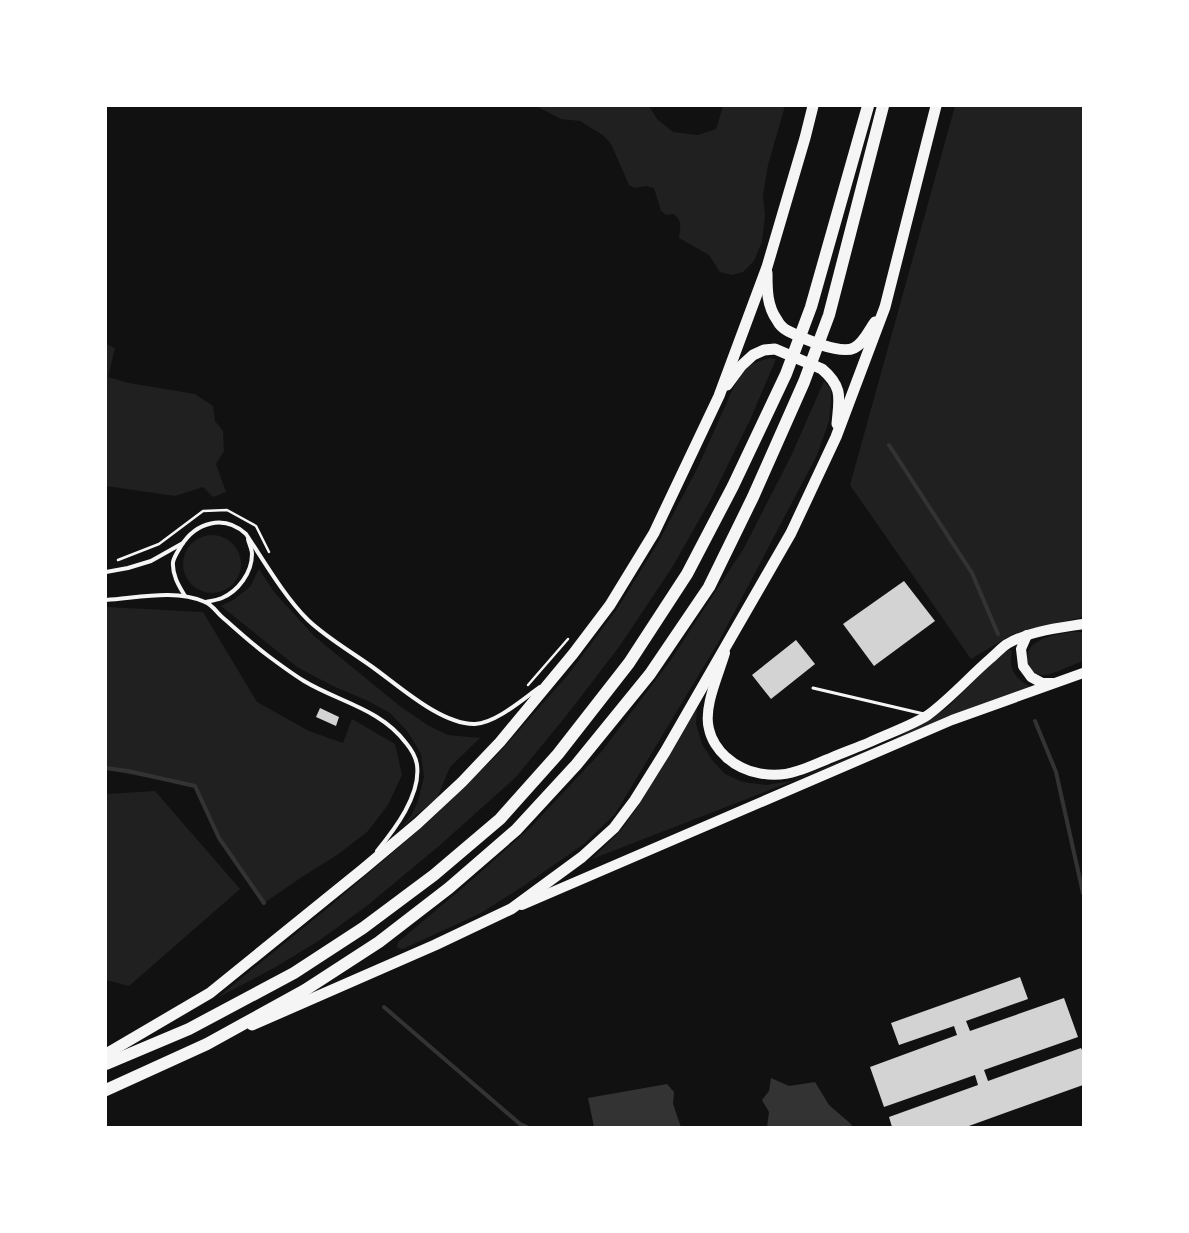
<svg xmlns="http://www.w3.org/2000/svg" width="1189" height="1233" viewBox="0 0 1189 1233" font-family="'Noto Serif',serif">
	<rect width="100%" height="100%" fill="#111"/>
	<g fill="#202020">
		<path d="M 536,106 L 649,106 L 657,119 L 673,132 L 698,135 L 716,129 L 723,106 L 785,106 L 768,165 L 763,196 L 765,215 L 762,242 L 754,261 L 743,272 L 732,275 L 720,272 L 709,255 L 679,238 C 680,227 683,220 673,214 L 666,215 L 661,211 L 654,188 L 646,186 L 635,188 L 629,185 L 611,144 L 604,136 L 580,121 L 561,119 Z"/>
		<polygon points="955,106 1083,106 1083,617 1013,634 971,659 850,485"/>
		<polygon points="106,344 115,348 108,377 129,383 195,394 213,406 215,421 223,431 224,451 216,464 226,492 213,497 203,487 175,496 106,486"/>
		<polygon points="769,358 776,359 750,420 711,499 673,566 619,647 566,716 516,777 439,846 368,905 320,940 274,968 217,998 329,907 427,823 498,754 567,676 617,609 659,541 698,467 731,393 743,370 752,364"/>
		<polygon points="824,381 831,389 831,402 829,421 817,455 718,643 615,814 584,844 525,885 481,913 403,949 397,948 398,942 466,885 530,828 602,751 670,661 744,548 792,454"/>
		<circle cx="212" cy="564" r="29"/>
		<polygon points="259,569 274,592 314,636 401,707 429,726 448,735 480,738 450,767 437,798 402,827 411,816 418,801 424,777 421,754 408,732 390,713 368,701 333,686 297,667 221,606 233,600 250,587"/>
		<polygon points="106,607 203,612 257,702 309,731 343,743 352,719 395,744 402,775 388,805 367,832 337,855 305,875 264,903 219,838 194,786 106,770"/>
		<path d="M 1072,632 L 1083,632 L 1083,661 C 1074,664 1054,674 1045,675 C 1028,676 1021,654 1034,644 C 1045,636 1059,634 1072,632 Z"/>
		<path d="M 1009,650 L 1012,651 C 1008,671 1016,679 1032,688 L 592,859 L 621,830 L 635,811 L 697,707 L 696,724 L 702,744 L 712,760 L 725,774 L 743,782 L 766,785 L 791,781 L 891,741 L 921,724 L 948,707 L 989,666 L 1002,654 Z"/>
		<polygon points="155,791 240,889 129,986 106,980 106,794"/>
	</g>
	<g fill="#333">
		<polygon points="771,1078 789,1086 815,1082 829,1105 851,1124 852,1127 767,1127 769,1112 762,1100 769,1091"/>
		<polygon points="667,1084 674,1092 673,1104 681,1127 594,1127 588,1098"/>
	</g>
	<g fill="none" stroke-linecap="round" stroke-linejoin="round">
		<g stroke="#333" stroke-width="4">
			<polyline points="889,445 972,573 998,634"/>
			<polyline points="1035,721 1056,772 1083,893"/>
			<polyline points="106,768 128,771 195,786 219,838 264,903"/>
			<polyline points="384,1007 520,1124 527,1127"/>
		</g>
	</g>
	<g fill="#d3d3d3">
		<polygon points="904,581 935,621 874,666 843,624"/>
		<polygon points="796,640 815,664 771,699 752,675"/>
		<polygon points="320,708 339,717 336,726 316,717"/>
		<polygon points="1020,977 1028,999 966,1021 970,1031 1064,998 1078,1037 984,1070 988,1081 1081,1048 1083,1052 1083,1085 966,1127 892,1127 889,1117 978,1085 975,1075 884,1107 870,1067 957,1035 954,1026 899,1045 891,1023"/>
	</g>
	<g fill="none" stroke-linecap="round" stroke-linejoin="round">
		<g stroke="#f5f5f5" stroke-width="2.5">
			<polyline points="118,560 159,544 203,511 227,510 256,526 269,552"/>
			<polyline points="528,685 568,639"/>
		</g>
		<polyline stroke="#f5f5f5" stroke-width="3" points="813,688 924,714"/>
		<g stroke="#f5f5f5" stroke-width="4">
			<polyline points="106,572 128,568 151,561 183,543"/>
			<path d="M 185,596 C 179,586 172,575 173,562 C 174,557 178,551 181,546 C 196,522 224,514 246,534 C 264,561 284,596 308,620 C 327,638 350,651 371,666 C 398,685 441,725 475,724 C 496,723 523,699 540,687"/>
			<path d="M 106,600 C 138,598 175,589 205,602 C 211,604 216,611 221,616 C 236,629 251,643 267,655 C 279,664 291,673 304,681 C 339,702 381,709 406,743 C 411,749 416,758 417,765 C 421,795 395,829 377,851"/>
			<path d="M 206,602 C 211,601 217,600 222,598 C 238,591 252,573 252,554 C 252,549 249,544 248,539"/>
		</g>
		<g stroke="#f5f5f5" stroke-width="10">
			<polyline points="1027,635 1021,649 1023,666 1031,677 1042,683 1052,683"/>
			<path d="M 725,653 C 719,674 703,707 709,729 C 711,739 718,750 726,757 C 744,774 774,779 797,771 C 808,768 818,763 828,759 C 842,753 856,748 870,742 C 889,733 911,726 928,715 C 951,698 970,676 991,658 C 996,654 1001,648 1007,644 C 1029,631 1058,628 1083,624"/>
			<polyline points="522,905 952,720 1083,673"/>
		</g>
		<g stroke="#f5f5f5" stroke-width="11">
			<path d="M 767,273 C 767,290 767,306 777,320 C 779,324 784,329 788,331 C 802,338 840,355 854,348 C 864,343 869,330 875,322"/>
			<path d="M 727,385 L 741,366 L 753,355 L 764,350 L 775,349 L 822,369 C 844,388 839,399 837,424"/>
			<polyline points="252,1025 435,945 511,909 582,857 614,828 635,800 665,752 734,632 791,533 836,437 885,307 936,106"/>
			<polyline points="106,1054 210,993 362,870 418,823 462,782 500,742 573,654 610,605 654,533 719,396 767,267 805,138 813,106"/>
		</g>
		<g stroke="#f5f5f5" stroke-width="12">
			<polyline points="106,1064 189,1029 294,973 363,928 434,875 500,819 558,754 629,663 687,574 733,486 786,374 811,307 868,106"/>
			<polyline points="106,1090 207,1044 305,990 379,942 449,888 516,830 576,765 650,674 709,587 753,497 804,382 829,315 883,106"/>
		</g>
	</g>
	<rect width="1189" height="1233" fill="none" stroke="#ffffff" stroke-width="214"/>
</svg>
